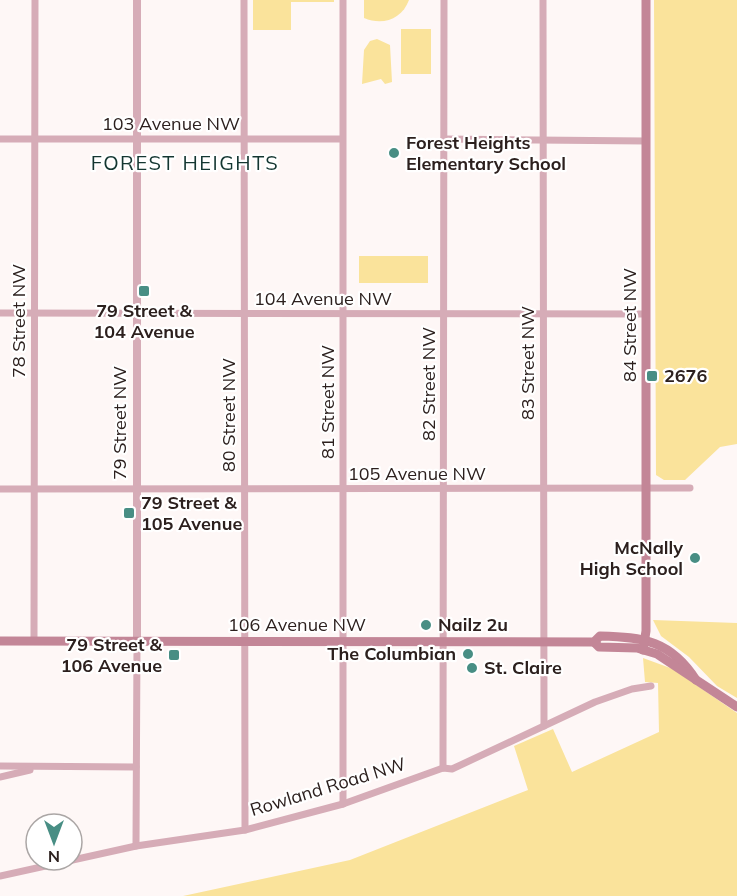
<svg xmlns="http://www.w3.org/2000/svg" width="737" height="896" viewBox="0 0 737 896" font-family="Mulish,sans-serif">
	<rect width="100%" height="100%" fill="#fef7f6"/>
	<g fill="#fae39b">
		<polygon points="253,0 334,0 334,2 291,2 291,30 253,30"/>
		<path d="M 364,0 L 409,0 C 402,19 383,26 364,18 Z"/>
		<polygon points="654,0 737,0 737,444 720,447 685,480 664,480 656,475"/>
		<rect x="401" y="29" width="30" height="45"/>
		<polygon points="377,39 390,45 392,82 385,84 381,79 362,84 364,50 370,41"/>
		<rect x="359" y="256" width="69" height="27"/>
		<polygon points="653,620 737,623 737,698 717,686 689,657 661,636"/>
		<polygon points="643,658 673,669 737,713 737,896 183,896 350,860 528,790 514,746 553,729 572,772 659,732 658,683 645,682"/>
	</g>
	<g fill="none" stroke-linecap="round" stroke-linejoin="round">
		<g stroke="#d6acb7" stroke-width="7">
			<polyline points="244,0 245,830"/>
			<polyline points="543,0 544,726"/>
			<polyline points="0,139 342,139"/>
			<polyline points="444,139 646,141"/>
			<polyline points="0,313 646,314"/>
			<polyline points="0,489 690,488"/>
			<polyline points="34,641 35,0"/>
			<polyline points="0,766 136,767"/>
			<polyline points="443,768 444,0"/>
			<polyline points="0,777 30,770"/>
			<polyline points="343,804 343,0"/>
			<polyline points="136,846 137,642"/>
			<polyline points="0,876 136,846 245,830 343,804 443,768 452,769 595,702 632,689 651,686"/>
		</g>
		<polyline stroke="#d6acb7" stroke-width="8" points="137,642 137,0"/>
		<g stroke="#c38697" stroke-width="9">
			<path d="M 0,641 L 594,642 L 600,636 C 644,637 671,641 696,680"/>
			<polyline points="594,642 599,647 637,648 657,654 737,707"/>
			<polyline points="643,650 646,631 646,0"/>
		</g>
	</g>
	<g fill="#488e84" stroke="#fff" stroke-width="2">
		<circle cx="394" cy="153" r="6"/>
		<rect x="138" y="285" width="12" height="12" rx="3"/>
		<rect x="646" y="370" width="12" height="12" rx="3"/>
		<rect x="123" y="507" width="12" height="12" rx="3"/>
		<circle cx="695" cy="558" r="6"/>
		<circle cx="426" cy="625" r="6"/>
		<circle cx="468" cy="654" r="6"/>
		<rect x="168" y="649" width="12" height="12" rx="3"/>
		<circle cx="472" cy="668" r="6"/>
	</g>
	<g text-anchor="middle" stroke-width="4.5" stroke-linejoin="round" paint-order="stroke">
		<g font-size="18" fill="#2c201e" stroke="#fff">
			<text x="171" y="130">103 Avenue NW</text>
			<text x="323" y="305">104 Avenue NW</text>
			<text transform="translate(19 321) rotate(-90)" y="6">78 Street NW</text>
			<text transform="translate(630 325) rotate(-90)" y="6">84 Street NW</text>
			<text transform="translate(528 363) rotate(-90)" y="6">83 Street NW</text>
			<text transform="translate(429 384) rotate(-90)" y="6">82 Street NW</text>
			<text transform="translate(328 402) rotate(-90)" y="6">81 Street NW</text>
			<text transform="translate(229 415) rotate(-90)" y="6">80 Street NW</text>
			<text transform="translate(120 423) rotate(-90)" y="6">79 Street NW</text>
			<text x="417" y="480">105 Avenue NW</text>
			<text x="297" y="631">106 Avenue NW</text>
			<text transform="translate(328 787) rotate(-17)" y="6">Rowland Road NW</text>
		</g>
		<g font-size="18" font-weight="bold" fill="#2c201e" stroke="#fff" text-anchor="start">
			<text x="406" y="149">Forest Heights<tspan x="406" dy="21">Elementary School</tspan></text>
			<text x="144" y="317" text-anchor="middle">79 Street &amp;<tspan x="144" dy="21">104 Avenue</tspan></text>
			<text x="664" y="382">2676</text>
			<text x="141" y="509">79 Street &amp;<tspan x="141" dy="21">105 Avenue</tspan></text>
			<text x="683" y="554" text-anchor="end">McNally<tspan x="683" dy="21">High School</tspan></text>
			<text x="438" y="631">Nailz 2u</text>
			<text x="162" y="651" text-anchor="end">79 Street &amp;<tspan x="162" dy="21">106 Avenue</tspan></text>
			<text x="456" y="660" text-anchor="end">The Columbian</text>
			<text x="484" y="674">St. Claire</text>
		</g>
		<g font-size="20" letter-spacing="1.5" fill="#143631" stroke="#fff">
			<text x="185" y="170">FOREST HEIGHTS</text>
		</g>
	</g>
	<g transform="translate(54 842) rotate(180)"><circle r="28" fill="#ffffff" stroke="#aba6a5" stroke-width="1.5"/>
	<path d="M0-4.5L10 22L0 15L-10 22Z" fill="#488e84"/>
	<text y="-9" font-size="16" font-weight="bold" text-anchor="middle" fill="#2c201e">N</text>
	</g>
</svg>
